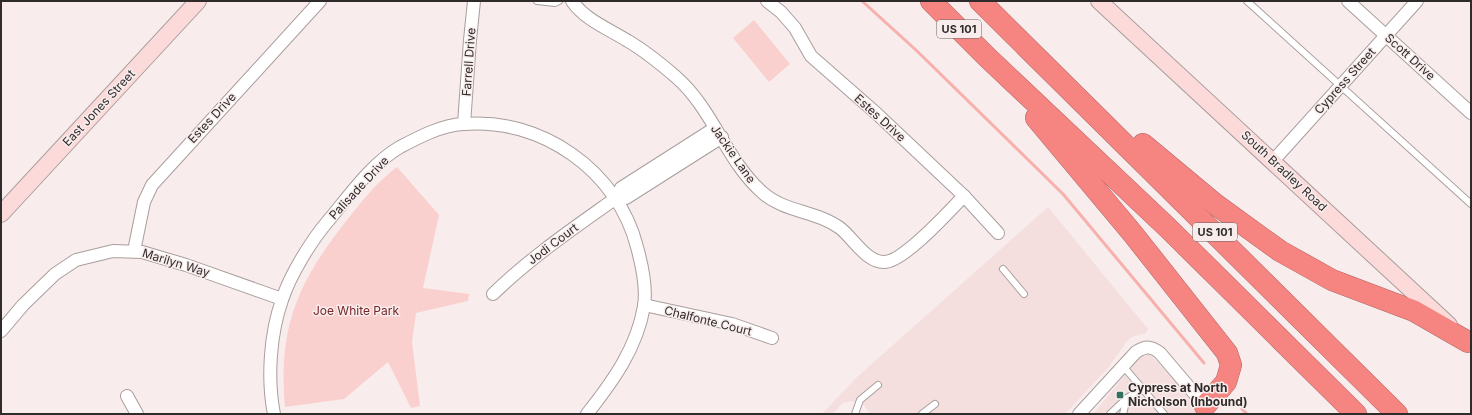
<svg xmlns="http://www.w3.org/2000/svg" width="1472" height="415" viewBox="0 0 1472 415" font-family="Inter,sans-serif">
	<rect width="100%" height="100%" fill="#f8edec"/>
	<g fill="#f4dfde">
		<polygon points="1048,207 1148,329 1146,333 1132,337 1128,340 1108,368 1065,414 870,414 864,405 852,401 843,403 832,414 822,414 856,378"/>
		<polygon points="1149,355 1156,360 1206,414 1093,414 1141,356"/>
	</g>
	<g fill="#fad0ce">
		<polygon points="754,20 790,64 769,82 733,38"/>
		<path d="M 397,167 L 439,215 L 423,288 L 469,294 L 468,301 L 416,313 L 412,342 L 420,406 L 411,408 L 388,362 L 344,399 L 285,407 C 278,326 298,282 347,220 C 362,201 377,182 397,167 Z"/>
	</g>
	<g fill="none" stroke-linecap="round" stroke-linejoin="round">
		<g stroke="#f7b0ac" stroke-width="3">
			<polyline points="862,1 917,51 1063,194 1204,363"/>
			<polyline points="1242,409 1247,414"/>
		</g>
		<defs>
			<g id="lane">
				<polyline points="537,1 555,3 559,1"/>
				<polyline points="1247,1 1471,204"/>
				<polyline points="1003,269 1024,294"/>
				<polyline points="1123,366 1164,414"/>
				<polyline points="855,414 860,400 878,385"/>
				<polyline points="922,414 935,404"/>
				<polyline points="1110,414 1127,398 1143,388"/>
				<polyline points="1123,414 1127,398"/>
			</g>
			<g id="street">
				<path d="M 572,1 C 585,20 609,29 628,41 C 645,51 661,64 676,77 C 713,109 726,161 763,193 C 784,212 817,211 840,228 C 853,238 866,262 884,262 C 904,262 949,211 964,196"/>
				<polyline points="767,1 781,12 795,28 811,56 876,113 964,196 998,233"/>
				<polyline points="1348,1 1471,113"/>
				<polyline points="464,124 470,40 474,1"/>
				<polyline points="1273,161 1417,1"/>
				<polyline points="616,198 626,198 722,137"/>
				<polyline points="134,251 144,202 152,185 320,1"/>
				<path d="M 493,294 C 531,257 574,228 616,198 L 621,188 L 715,128"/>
				<polyline points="644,305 732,324 772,338"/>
				<polyline points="1,331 23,305 55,274 76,260 113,251 142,252 186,265 282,299"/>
				<polyline points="127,396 137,414"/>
				<path d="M 274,414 C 267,379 270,334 282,300 C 290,275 311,241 328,221 C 350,195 371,164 400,147 C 419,137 442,125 463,124 C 541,117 618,171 637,247 C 642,265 647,287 644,306 C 637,348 613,381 587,414"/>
				<path d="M 1079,414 L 1136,352 C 1146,346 1151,346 1160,353 L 1205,406"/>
			</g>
			<g id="secondary">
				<polyline points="1099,1 1449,325"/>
				<polyline points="1,214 198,1"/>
			</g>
			<g id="highway">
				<polyline points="931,1 987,57 1168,228 1356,414"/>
				<polyline points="980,1 1397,414"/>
				<polyline points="1036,118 1133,234 1227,353 1231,365 1226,382 1205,406"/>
				<polyline points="1143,144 1215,204 1280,251 1332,280 1414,311 1468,342"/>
			</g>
		</defs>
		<use href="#lane" stroke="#a89e9d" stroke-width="8"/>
		<use href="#street" stroke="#a89e9d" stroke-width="14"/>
		<use href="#secondary" stroke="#a89e9d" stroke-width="18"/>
		<use href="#highway" stroke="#b06664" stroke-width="22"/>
		<use href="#lane" stroke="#fff" stroke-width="6"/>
		<use href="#street" stroke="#fff" stroke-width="12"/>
		<use href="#secondary" stroke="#fcdada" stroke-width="16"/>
		<use href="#highway" stroke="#f68582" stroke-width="21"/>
	</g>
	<rect fill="#317160" stroke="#f8edec" stroke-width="1.5" x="1116" y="391" width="8" height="8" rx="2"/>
	<g text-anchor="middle" stroke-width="3" stroke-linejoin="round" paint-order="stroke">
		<g fill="#f8edec" stroke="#6b6565" stroke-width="1">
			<rect x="937" y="20" width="44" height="18" rx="3"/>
			<rect x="1193" y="223" width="44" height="18" rx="3"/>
		</g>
		<g font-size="11" font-weight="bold" fill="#2f2b2b">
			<text x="959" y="33">US 101</text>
			<text x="1215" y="236">US 101</text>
		</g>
		<g font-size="12" fill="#2f2b2b" stroke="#f8edec">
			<text transform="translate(1410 57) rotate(42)" y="4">Scott Drive</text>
			<text transform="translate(469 62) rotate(-86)" y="4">Farrell Drive</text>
			<text transform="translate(1345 81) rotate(-48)" y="4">Cypress Street</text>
			<text transform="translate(99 108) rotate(-47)" y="4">East Jones Street</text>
			<text transform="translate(212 118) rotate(-47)" y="4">Estes Drive</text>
			<text transform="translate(880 118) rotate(42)" y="4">Estes Drive</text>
			<text transform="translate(733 154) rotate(55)" y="4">Jackie Lane</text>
			<text transform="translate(1284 171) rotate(43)" y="4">South Bradley Road</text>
			<text transform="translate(359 188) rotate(-47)" y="4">Palisade Drive</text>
			<text transform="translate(553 244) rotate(-37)" y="4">Jodi Court</text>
			<text transform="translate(176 263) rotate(17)" y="4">Marilyn Way</text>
			<text transform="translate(708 321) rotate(14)" y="4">Chalfonte Court</text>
		</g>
		<g font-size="12" fill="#772628" stroke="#f8edec">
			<text x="356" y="315">Joe White Park</text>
		</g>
		<g font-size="12" font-weight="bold" fill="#2f2b2b" stroke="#f8edec" text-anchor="start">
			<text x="1128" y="392">Cypress at North<tspan x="1128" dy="14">Nicholson (Inbound)</tspan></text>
		</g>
	</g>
	<rect width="1472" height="415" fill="none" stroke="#2f2b2b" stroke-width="4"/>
</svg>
